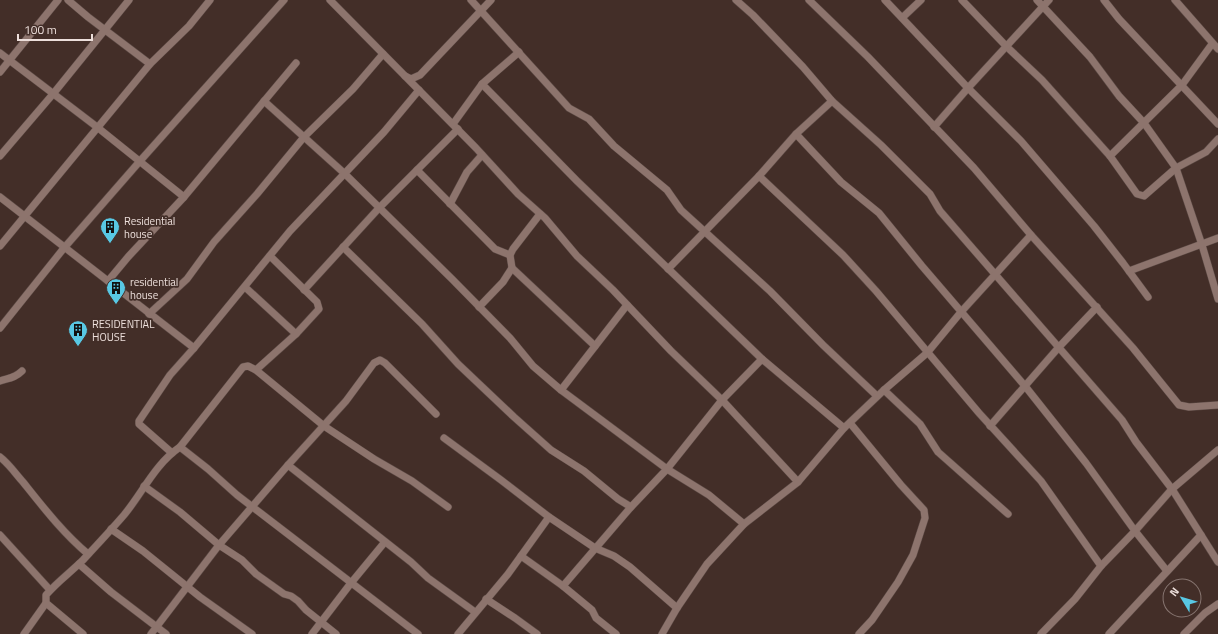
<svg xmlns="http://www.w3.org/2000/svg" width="1218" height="634" viewBox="0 0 1218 634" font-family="'Titillium Web',sans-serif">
	<rect width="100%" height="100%" fill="#432e28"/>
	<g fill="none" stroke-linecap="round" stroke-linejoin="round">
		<defs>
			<g id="minor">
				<polyline points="68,0 88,17 150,64"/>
				<polyline points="330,0 405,76 411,79 420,75 491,0"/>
				<polyline points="471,0 569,108 589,119 614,146 667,190 681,210 770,291 823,345 877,396"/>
				<polyline points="736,0 753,15 803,67 832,101 881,145 930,194 940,211 1122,420 1136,442 1172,489 1218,562"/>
				<polyline points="809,0 868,57 974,168 1031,235 1133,348 1179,405 1189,407 1218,405"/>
				<polyline points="885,0 968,88 1021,141 1094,226 1123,263 1148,297"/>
				<polyline points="962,0 1007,47 1042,80 1110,156 1137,194 1144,196 1176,168 1206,152 1218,139"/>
				<polyline points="1037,0 1090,57 1119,96 1144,123 1176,168 1202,245 1218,299"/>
				<polyline points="1104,0 1119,19 1218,124"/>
				<polyline points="1175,0 1218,49"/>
				<polyline points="903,17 921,0"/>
				<polyline points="0,53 97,127 184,197"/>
				<polyline points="0,72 58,0"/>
				<polyline points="405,76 476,148 518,194 545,218 577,256 613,290 671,351 722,400 798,482"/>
				<polyline points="482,84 577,181 762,359 844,428"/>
				<polyline points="264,101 344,173 452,279 510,338 533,366 561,390 667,469 709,495 744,524"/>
				<polyline points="453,124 482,84 519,52"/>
				<polyline points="934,127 968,88 1049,0"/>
				<polyline points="796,134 841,182 879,213 922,266 1025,386 1086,463 1135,531 1167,571"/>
				<polyline points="0,156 53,94 129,0"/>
				<polyline points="1110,156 1182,85 1212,44"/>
				<polyline points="417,170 495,249 510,255"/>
				<polyline points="759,176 843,255 876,291 979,413 1041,481 1101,566"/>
				<polyline points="0,197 194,348"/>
				<polyline points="450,204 467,172 482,155"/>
				<polyline points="0,246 150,64 189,26 210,0"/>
				<polyline points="343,247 422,324 458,364 514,417 551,450 584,471 618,499 631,507"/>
				<polyline points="512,268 595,346"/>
				<polyline points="668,269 759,176 796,134 832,101"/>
				<polyline points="1129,271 1218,238"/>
				<polyline points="108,281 128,257 184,197 296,63"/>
				<polyline points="245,287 296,334"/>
				<polyline points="304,290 379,208 458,129"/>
				<polyline points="479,307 503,282 512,268 510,255 513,249 540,214"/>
				<polyline points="149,314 187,279 214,242 257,194 304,137 353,89 383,54"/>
				<polyline points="0,328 64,248 140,161 284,0"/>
				<polyline points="256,370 296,334 319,309 317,302 270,256"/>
				<path d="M 0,381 C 9,378 15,378 22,371"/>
				<polyline points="561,390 627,305"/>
				<polyline points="884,390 920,424 938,452 1008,514"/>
				<polyline points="850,423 901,485 924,510 925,518 913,555 898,582 872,620 859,634"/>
				<polyline points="990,426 1059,347 1097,307"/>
				<polyline points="444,438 501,480 549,517 595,548 614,556 630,567 677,608"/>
				<polyline points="180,447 208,469 237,495 418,634"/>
				<polyline points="172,453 139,424 139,421 170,375 194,348 290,231 384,132 419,90"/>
				<path d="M 0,457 C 9,464 15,473 23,482 C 43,507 63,533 88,554"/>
				<polyline points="288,465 411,562 428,578 475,612"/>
				<polyline points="144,486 180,512 219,545 242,560 256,574 284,594 291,596 298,601 306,610 336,634"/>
				<polyline points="111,529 143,551 200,597 252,634"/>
				<polyline points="0,535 50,590"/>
				<polyline points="521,556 563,586 592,610 596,618 616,634"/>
				<polyline points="79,564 111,592 166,634"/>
				<polyline points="563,586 631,507 667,469 722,400 762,359"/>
				<polyline points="486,599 515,618 537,634"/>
				<polyline points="24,634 46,603"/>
				<path d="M 83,634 L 46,603 L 46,595 C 57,582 71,572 83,560 C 97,545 111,530 124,515 C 143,492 155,464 180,447 L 243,367 L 248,366 L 256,370 L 324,426 L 374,459 L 412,481 L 448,507"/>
				<polyline points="151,634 219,545 288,465 346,401 374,363 380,360 385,363 436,414"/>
				<polyline points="312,634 351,583 384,543"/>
				<polyline points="458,634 508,574 549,517"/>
				<polyline points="662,634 677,608 707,564 744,524 798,482 844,428 884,390 927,353 961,312 1031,235"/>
				<polyline points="1041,634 1075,599 1101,566 1135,531 1172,489 1218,450"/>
				<polyline points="1109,634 1201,535"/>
				<polyline points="1184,634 1205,613 1218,604"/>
			</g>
		</defs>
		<use href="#minor" stroke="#5c4a45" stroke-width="8"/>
		<use href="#minor" stroke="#8d746d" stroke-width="7"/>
	</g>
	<defs>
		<symbol id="building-pin" viewBox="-11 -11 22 30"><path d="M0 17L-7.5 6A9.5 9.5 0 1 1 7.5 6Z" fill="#58c8e4" stroke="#432e28"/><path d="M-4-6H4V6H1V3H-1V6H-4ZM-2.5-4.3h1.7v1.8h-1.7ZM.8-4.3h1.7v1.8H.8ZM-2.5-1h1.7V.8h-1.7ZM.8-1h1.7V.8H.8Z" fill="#111"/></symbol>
	</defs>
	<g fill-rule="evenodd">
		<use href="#building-pin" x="99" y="216" width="22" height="30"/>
		<use href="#building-pin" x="105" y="277" width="22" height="30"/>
		<use href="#building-pin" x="67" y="319" width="22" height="30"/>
	</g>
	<g text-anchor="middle" stroke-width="3.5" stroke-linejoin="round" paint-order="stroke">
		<g font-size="11" fill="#eddfdb" stroke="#432e28" text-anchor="start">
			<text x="124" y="225">Residential<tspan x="124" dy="13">house</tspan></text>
			<text x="130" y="286">residential<tspan x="130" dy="13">house</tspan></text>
			<text x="92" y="328">RESIDENTIAL<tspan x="92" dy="13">HOUSE</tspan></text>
		</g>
	</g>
	<g transform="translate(1182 598) rotate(308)"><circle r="19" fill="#432e28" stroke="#877570"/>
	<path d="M0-3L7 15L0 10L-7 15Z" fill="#58c8e4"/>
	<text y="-6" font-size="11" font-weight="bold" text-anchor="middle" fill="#eddfdb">N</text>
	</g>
	<path d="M18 34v6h74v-6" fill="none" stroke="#eddfdb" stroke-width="2"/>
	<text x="24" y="34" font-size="12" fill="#eddfdb" stroke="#432e28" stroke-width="3" paint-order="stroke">100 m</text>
</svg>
